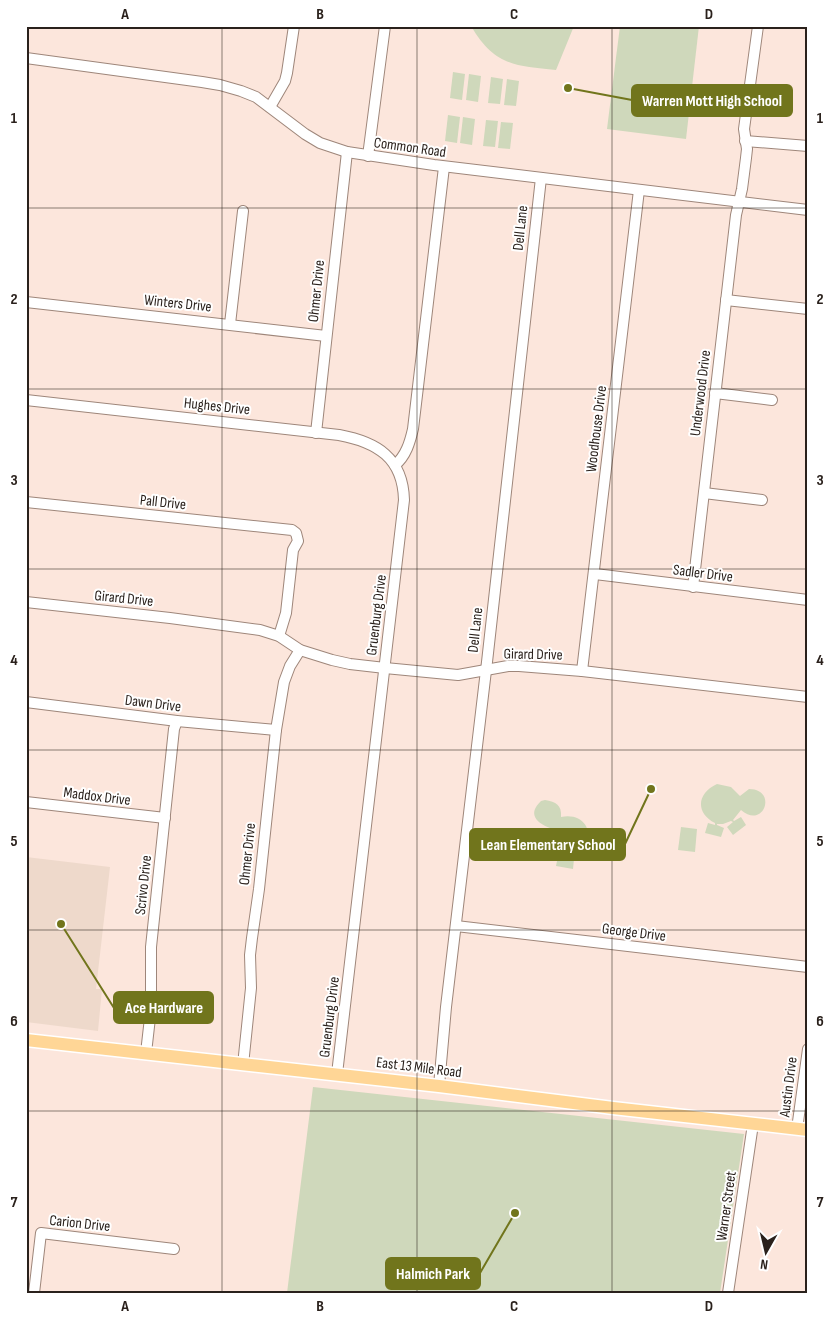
<svg xmlns="http://www.w3.org/2000/svg" width="834" height="1319" viewBox="0 0 834 1319" font-family="'Sofia Sans Condensed',sans-serif">
	<rect width="100%" height="100%" fill="#fce6dc"/>
	<polygon fill="#eed9cb" points="26,857 110,867 96,989 102,989 98,1031 26,1022"/>
	<g fill="#cfd8bb">
		<path d="M 471,26 L 574,26 L 556,70 C 514,66 494,65 471,26 Z"/>
		<polygon points="620,26 699,26 686,139 607,129"/>
		<polygon points="453,72 465,74 462,100 450,98"/>
		<polygon points="469,74 481,76 478,102 466,100"/>
		<polygon points="491,77 503,79 500,104 488,103"/>
		<polygon points="507,79 519,81 516,106 504,105"/>
		<polygon points="448,115 460,117 457,143 445,141"/>
		<polygon points="463,117 475,119 472,145 460,143"/>
		<polygon points="486,120 498,121 495,147 483,146"/>
		<polygon points="501,122 513,123 510,149 498,148"/>
		<path d="M 717,784 L 731,787 L 740,796 L 749,789 C 778,789 764,830 741,810 L 733,820 L 734,821 L 741,817 L 746,825 L 733,835 L 727,827 L 733,822 L 731,821 L 723,824 L 717,824 L 717,825 L 724,828 L 721,837 L 705,833 L 708,823 L 715,825 L 715,823 C 695,813 697,793 717,784 Z"/>
		<path d="M 545,800 C 556,802 562,805 561,817 C 581,813 593,827 587,846 L 588,846 L 591,841 L 600,845 L 593,860 L 583,855 L 587,848 L 586,847 L 577,855 L 567,857 L 567,858 L 574,859 L 573,869 L 556,866 L 558,856 L 565,856 C 550,850 548,843 550,828 C 537,823 527,814 541,801 Z"/>
		<polygon points="681,827 697,829 695,852 678,850"/>
		<polygon points="313,1087 744,1134 720,1293 287,1293"/>
	</g>
	<g fill="none" stroke-linecap="round" stroke-linejoin="round">
		<defs>
			<g id="minor">
				<polyline points="26,58 202,82 220,85 241,91 256,97 305,134 320,143 347,152 434,165 808,210"/>
				<polyline points="270,107 285,81 287,73 294,26"/>
				<polyline points="745,141 808,146"/>
				<polyline points="368,156 385,26"/>
				<polyline points="726,300 808,309"/>
				<polyline points="26,302 326,336"/>
				<polyline points="230,324 243,211"/>
				<polyline points="715,393 772,400"/>
				<path d="M 26,400 L 339,435 C 377,442 403,458 404,500 L 337,1074"/>
				<polyline points="316,433 347,152"/>
				<path d="M 395,465 C 406,456 410,442 413,429 L 444,167"/>
				<polyline points="704,493 762,500"/>
				<polyline points="26,502 292,530 296,533 298,541 293,550 286,613 279,636"/>
				<polyline points="595,574 808,600"/>
				<polyline points="693,587 736,215 742,189 746,158 747,149 744,129 758,26"/>
				<polyline points="26,602 170,618 260,630 279,636 300,650 332,660 350,664 385,668 458,675 508,666 519,666 582,671 808,697"/>
				<polyline points="582,671 639,190"/>
				<polyline points="26,702 177,721 276,730"/>
				<polyline points="26,802 165,818"/>
				<polyline points="456,926 808,967"/>
				<polyline points="146,1053 151,1009 151,947 174,729 177,721"/>
				<polyline points="243,1065 251,988 250,955 252,938 259,889 276,730 284,682 290,666 300,650"/>
				<polyline points="439,1086 446,1007 487,662 541,178"/>
				<polyline points="797,1129 808,1049"/>
				<polyline points="34,1293 41,1233 174,1249"/>
				<polyline points="728,1293 753,1124"/>
			</g>
			<polyline id="major" points="26,1040 439,1086 613,1108 808,1130"/>
		</defs>
		<use href="#minor" stroke="#9e867a" stroke-width="12"/>
		<use href="#major" stroke="#fff" stroke-width="15"/>
		<use href="#minor" stroke="#fff" stroke-width="10"/>
		<use href="#major" stroke="#ffd696" stroke-width="12"/>
	</g>
	<path fill="none" stroke="#2a211c" stroke-width="1" stroke-opacity="0.55" d="M 222,26 L 222,1293M 417,26 L 417,1293M 612,26 L 612,1293M 26,208 L 808,208M 26,389 L 808,389M 26,569 L 808,569M 26,750 L 808,750M 26,930 L 808,930M 26,1111 L 808,1111"/>
	<g text-anchor="middle" stroke-width="4" stroke-linejoin="round" paint-order="stroke">
		<g font-size="15" fill="#2a211c" stroke="#fff">
			<text transform="translate(410 147) rotate(8)" y="5">Common Road</text>
			<text transform="translate(520 228) rotate(-84)" y="5">Dell Lane</text>
			<text transform="translate(316 291) rotate(-84)" y="5">Ohmer Drive</text>
			<text transform="translate(178 303) rotate(6)" y="5">Winters Drive</text>
			<text transform="translate(700 393) rotate(-83)" y="5">Underwood Drive</text>
			<text transform="translate(217 406) rotate(6)" y="5">Hughes Drive</text>
			<text transform="translate(596 429) rotate(-83)" y="5">Woodhouse Drive</text>
			<text transform="translate(163 502) rotate(6)" y="5">Pall Drive</text>
			<text transform="translate(703 573) rotate(7)" y="5">Sadler Drive</text>
			<text transform="translate(124 598) rotate(6)" y="5">Girard Drive</text>
			<text transform="translate(376 615) rotate(-83)" y="5">Gruenburg Drive</text>
			<text transform="translate(475 630) rotate(-84)" y="5">Dell Lane</text>
			<text transform="translate(533 654) rotate(1)" y="5">Girard Drive</text>
			<text transform="translate(153 703) rotate(7)" y="5">Dawn Drive</text>
			<text transform="translate(97 796) rotate(7)" y="5">Maddox Drive</text>
			<text transform="translate(247 854) rotate(-84)" y="5">Ohmer Drive</text>
			<text transform="translate(143 885) rotate(-84)" y="5">Scrivo Drive</text>
			<text transform="translate(634 932) rotate(7)" y="5">George Drive</text>
			<text transform="translate(329 1017) rotate(-83)" y="5">Gruenburg Drive</text>
			<text transform="translate(419 1067) rotate(7)" y="5">East 13 Mile Road</text>
			<text transform="translate(788 1087) rotate(-83)" y="5">Austin Drive</text>
			<text transform="translate(726 1206) rotate(-82)" y="5">Warner Street</text>
			<text transform="translate(80 1223) rotate(6)" y="5">Carion Drive</text>
		</g>
	</g>
	<path fill="none" stroke="#71751c" stroke-width="2" d="M568 88L632 100M651 789L625 844M61 924L114 1008M515 1213L480 1273"/>
	<g fill="#71751c" stroke="#fff" stroke-width="2">
		<circle cx="568" cy="88" r="5"/>
		<circle cx="651" cy="789" r="5"/>
		<circle cx="61" cy="924" r="5"/>
		<circle cx="515" cy="1213" r="5"/>
	</g>
	<g fill="#71751c" stroke="#71751c" stroke-width="2">
		<rect x="632" y="85" width="160" height="31" rx="5"/>
		<rect x="470" y="829" width="155" height="31" rx="5"/>
		<rect x="114" y="992" width="99" height="31" rx="5"/>
		<rect x="386" y="1258" width="94" height="31" rx="5"/>
	</g>
	<g font-size="16" text-anchor="middle" font-weight="bold" fill="#fff">
		<text x="712" y="106">Warren Mott High School</text>
		<text x="548" y="850">Lean Elementary School</text>
		<text x="164" y="1013">Ace Hardware</text>
		<text x="433" y="1279">Halmich Park</text>
	</g>
	<rect width="834" height="1319" fill="none" stroke="#ffffff" stroke-width="55"/>
	<g transform="translate(766 1252) rotate(188)" stroke="#ffffff" stroke-width="4" paint-order="stroke">
	<path d="M0-4L9 19L0 12L-9 19Z" fill="#2a211c"/>
	<text y="-8" font-size="14" font-weight="bold" text-anchor="middle" fill="#2a211c">N</text>
	</g>
	<rect x="28" y="28" width="778" height="1264" fill="none" stroke="#2a211c" stroke-width="2"/>
	<g font-size="16" text-anchor="middle" font-weight="bold" fill="#2a211c">
		<text x="125" y="19">A</text>
		<text x="320" y="19">B</text>
		<text x="514" y="19">C</text>
		<text x="709" y="19">D</text>
		<text x="14" y="123">1</text>
		<text x="820" y="123">1</text>
		<text x="14" y="304">2</text>
		<text x="820" y="304">2</text>
		<text x="14" y="485">3</text>
		<text x="820" y="485">3</text>
		<text x="14" y="665">4</text>
		<text x="820" y="665">4</text>
		<text x="14" y="846">5</text>
		<text x="820" y="846">5</text>
		<text x="14" y="1026">6</text>
		<text x="820" y="1026">6</text>
		<text x="14" y="1207">7</text>
		<text x="820" y="1207">7</text>
		<text x="125" y="1311">A</text>
		<text x="320" y="1311">B</text>
		<text x="514" y="1311">C</text>
		<text x="709" y="1311">D</text>
	</g>
</svg>
